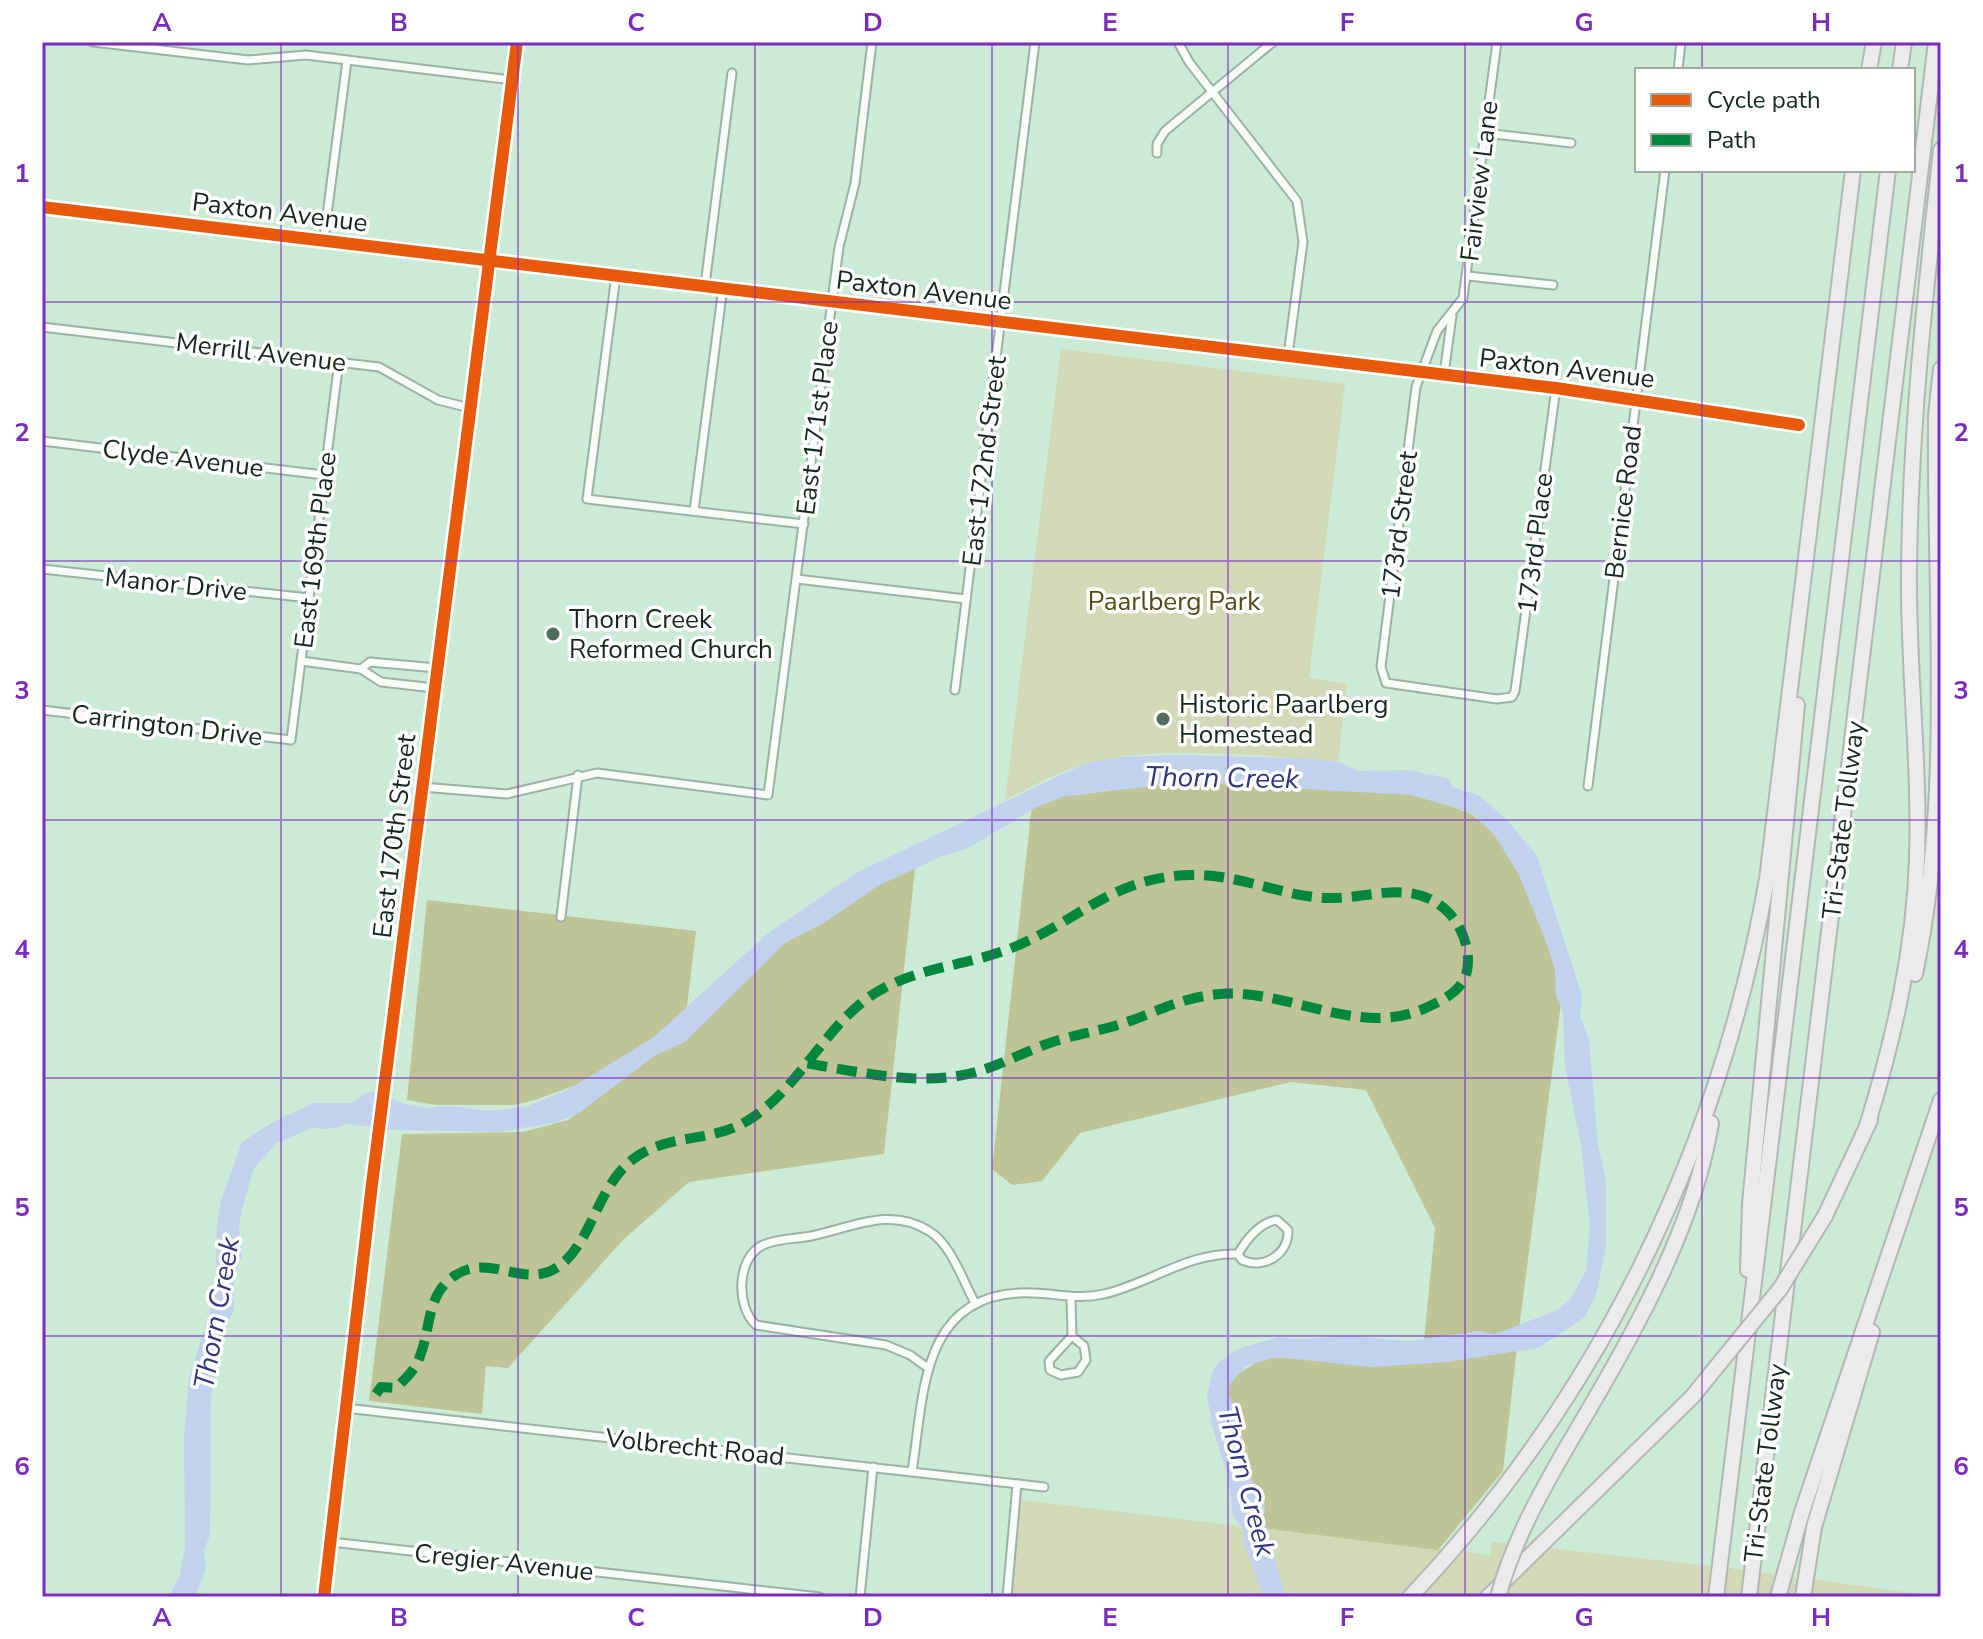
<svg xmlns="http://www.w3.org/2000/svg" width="1983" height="1639" viewBox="0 0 1983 1639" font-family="'Nunito Sans',sans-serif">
	<rect width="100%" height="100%" fill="#ccebd6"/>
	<g fill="#d2d9b7">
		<path d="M 1061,349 L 1345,384 L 1309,678 L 1347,684 L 1338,762 C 1274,755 1143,745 1084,764 C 1056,773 1031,787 1005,800 Z"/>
		<polygon points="1021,1500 1257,1528 1273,1597 1011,1597"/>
		<polygon points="1261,1528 1490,1555 1492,1542 1730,1568 1941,1597 1279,1597"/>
	</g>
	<g fill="#bfc496">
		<polygon points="1068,778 1405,787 1471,814 1505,842 1541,918 1562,995 1518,1337 1423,1351 1435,1228 1366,1090 1291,1082 1080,1133 1042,1181 1012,1185 992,1169 1033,795"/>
		<polygon points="916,860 884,1154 689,1182 623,1240 508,1368 486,1366 482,1414 369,1401 402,1134 523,1132 568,1120 673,1039 742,974 863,884"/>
		<polygon points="427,900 696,931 686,1015 598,1077 538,1099 514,1105 436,1105 407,1100"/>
		<polygon points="1517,1347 1503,1471 1438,1550 1261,1528 1226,1407 1228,1386 1236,1375 1262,1359 1294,1356 1316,1360"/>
	</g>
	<polygon fill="#c1d2ee" points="1179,755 1301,758 1338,762 1359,771 1407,770 1448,778 1453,787 1480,796 1509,822 1537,856 1582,996 1580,1016 1589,1040 1598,1144 1606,1183 1606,1246 1596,1295 1584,1318 1538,1348 1448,1362 1371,1367 1276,1357 1246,1366 1230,1384 1229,1394 1245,1445 1243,1463 1265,1504 1264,1519 1285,1597 1264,1597 1244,1544 1242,1528 1233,1516 1228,1476 1212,1426 1207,1395 1213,1370 1219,1362 1240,1348 1279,1337 1299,1339 1351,1336 1408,1341 1479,1331 1495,1334 1558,1310 1571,1298 1586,1271 1590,1225 1581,1146 1565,1067 1563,1012 1556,996 1555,969 1547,944 1519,875 1495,836 1478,818 1466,811 1411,795 1184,782 1062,797 1035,808 968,848 942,856 878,886 824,923 785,943 685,1042 654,1056 578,1114 553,1123 498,1132 394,1130 349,1124 328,1129 311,1128 277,1143 254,1168 242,1209 239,1226 242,1256 234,1278 234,1311 224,1327 211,1396 210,1535 204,1550 206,1568 195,1597 169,1597 180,1575 185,1546 184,1438 189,1379 215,1295 217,1225 221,1201 242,1142 275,1121 314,1103 352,1103 368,1092 376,1091 403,1104 427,1108 453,1106 490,1111 525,1107 569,1089 654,1037 767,934 856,873 1086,763 1119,757"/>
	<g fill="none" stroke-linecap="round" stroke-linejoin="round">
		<defs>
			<g id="street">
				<polyline points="93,42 248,60 306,55 512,80"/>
				<polyline points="1178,42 1189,62 1297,201 1303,242 1288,355"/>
				<polyline points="1497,42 1463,298 1437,331 1416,387 1381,667 1386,683 1497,699 1512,697 1515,691 1556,388"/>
				<polyline points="1678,70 1681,42"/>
				<polyline points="1485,133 1571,143"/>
				<polyline points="1157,153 1157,144 1165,131 1273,42"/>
				<polyline points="42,207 1556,388 1799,425"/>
				<polyline points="324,238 347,61"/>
				<polyline points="616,275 587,499 804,524"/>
				<polyline points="1468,276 1553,285"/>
				<polyline points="705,285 732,73"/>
				<polyline points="42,327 379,367 438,400 470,408"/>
				<polyline points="1444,374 1452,316"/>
				<polyline points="42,441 324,475"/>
				<polyline points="694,511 723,287"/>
				<polyline points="42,569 309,598"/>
				<polyline points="797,579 966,599"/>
				<polyline points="301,661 361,669 381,682 434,688"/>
				<polyline points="361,669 370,662 437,668"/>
				<polyline points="955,690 1035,42"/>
				<polyline points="42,710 291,740 339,361"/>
				<polyline points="1588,786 1665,170"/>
				<polyline points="422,787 507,794 597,773 768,795 839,247 855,183 872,42"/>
				<polyline points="561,917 578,775"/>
				<polyline points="1071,1299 1072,1336 1049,1361 1050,1370 1061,1375 1078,1372 1086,1360 1084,1346 1072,1336"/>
				<path d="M 928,1368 L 910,1355 L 886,1345 L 756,1325 C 736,1307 736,1258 763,1245 C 778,1238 796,1239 811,1236 C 851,1228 890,1206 929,1231 C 951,1244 963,1281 975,1303"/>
				<polyline points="345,1408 1044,1487"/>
				<path d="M 912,1471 C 924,1397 920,1298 1019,1293 C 1049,1291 1074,1301 1104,1294 C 1151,1283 1188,1252 1238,1254 L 1242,1260 C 1264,1270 1289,1254 1288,1230 L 1277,1220 C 1260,1222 1246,1240 1238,1254"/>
				<polyline points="331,1542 820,1597"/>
				<polyline points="860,1597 873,1467"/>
				<polyline points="1007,1597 1017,1484"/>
			</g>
			<polyline id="secondary" points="324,1597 372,1184 517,42"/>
			<g id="highway">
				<polyline points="1869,70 1874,42"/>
				<polyline points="1900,70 1904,42"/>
				<path d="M 1915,974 C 1953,797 1934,597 1936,415 L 1941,369"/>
				<path d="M 1867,1126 C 1894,1038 1914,951 1917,859 C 1920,768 1909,677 1909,586 C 1909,440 1925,295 1941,150"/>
				<polyline points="1825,1216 1870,1120"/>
				<polyline points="1748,1270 1750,1204 1797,705"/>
				<path d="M 1564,1452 C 1622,1353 1693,1237 1711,1123"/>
				<path d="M 1410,1597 C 1599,1398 1720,1148 1767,879 L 1853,170"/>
				<polyline points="1488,1597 1692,1397"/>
				<polyline points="1716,1597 1888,170"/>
				<polyline points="1749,1597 1936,42"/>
				<polyline points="1778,1597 1802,1512 1941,1100"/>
				<polyline points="1803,1597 1814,1527 1872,1332"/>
			</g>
		</defs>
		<use href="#street" stroke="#9ab2a3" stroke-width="11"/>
		<use href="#secondary" stroke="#9ab2a3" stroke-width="14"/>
		<use href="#highway" stroke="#b1b8b4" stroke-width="18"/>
		<use href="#street" stroke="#f7fcf9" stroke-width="7"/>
		<use href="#secondary" stroke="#f7fcf9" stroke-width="10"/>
		<use href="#highway" stroke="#edeaed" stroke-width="14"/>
		<defs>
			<g id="highway-bridge">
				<polyline points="1692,1397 1780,1289 1825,1216"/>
				<path d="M 1498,1597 C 1512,1545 1537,1499 1564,1452"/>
			</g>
		</defs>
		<use href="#highway-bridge" stroke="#b1b8b4" stroke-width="18" stroke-linecap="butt"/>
		<use href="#highway-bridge" stroke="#edeaed" stroke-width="14"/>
		<path stroke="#00873e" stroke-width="10" stroke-dasharray="20 10" stroke-linecap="butt" d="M 376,1394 L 381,1387 L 396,1388 C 406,1378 416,1369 420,1356 C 430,1331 427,1299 449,1280 C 486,1248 521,1290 556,1268 C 591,1247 596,1188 632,1160 C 666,1133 711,1143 747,1121 C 797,1091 822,1031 869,997 C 914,966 966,967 1014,947 C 1080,920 1114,876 1192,875 C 1238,874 1279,895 1324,898 C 1368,900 1415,876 1450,914 C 1463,929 1471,951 1467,971 C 1462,990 1448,997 1432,1005 C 1358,1043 1287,984 1211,995 C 1179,999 1154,1013 1124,1023 C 1098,1032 1070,1035 1044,1045 C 1015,1056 989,1071 958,1076 C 907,1084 854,1071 805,1063"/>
		<defs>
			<g id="cycleway">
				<polyline points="42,207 1556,388 1799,425"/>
				<polyline points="324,1597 372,1184 517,42"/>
			</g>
		</defs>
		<use href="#cycleway" stroke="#fff" stroke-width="17"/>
		<use href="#cycleway" stroke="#e8590c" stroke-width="12"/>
	</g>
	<path fill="none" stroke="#7b2cbf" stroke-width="2" stroke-opacity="0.55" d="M 281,42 L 281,1597M 518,42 L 518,1597M 755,42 L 755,1597M 992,42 L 992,1597M 1228,42 L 1228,1597M 1465,42 L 1465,1597M 1702,42 L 1702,70M 1702,170 L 1702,1597M 42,302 L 1941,302M 42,561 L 1941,561M 42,820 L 1941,820M 42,1078 L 1941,1078M 42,1336 L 1941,1336"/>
	<g fill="#536d5c" stroke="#fff" stroke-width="3">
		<circle cx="553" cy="634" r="8"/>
		<circle cx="1163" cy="719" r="8"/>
	</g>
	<g text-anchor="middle" stroke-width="7" stroke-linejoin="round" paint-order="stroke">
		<g font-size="26" fill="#12291b" stroke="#fff">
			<text transform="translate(1479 181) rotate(-83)" y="9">Fairview Lane</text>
			<text transform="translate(280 212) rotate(7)" y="9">Paxton Avenue</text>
			<text transform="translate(924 290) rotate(7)" y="9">Paxton Avenue</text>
			<text transform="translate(261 352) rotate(7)" y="9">Merrill Avenue</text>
			<text transform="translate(1567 368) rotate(7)" y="9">Paxton Avenue</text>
			<text transform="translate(817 418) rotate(-83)" y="9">East 171st Place</text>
			<text transform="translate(183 458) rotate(7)" y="9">Clyde Avenue</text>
			<text transform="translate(984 461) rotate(-83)" y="9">East 172nd Street</text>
			<text transform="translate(1623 502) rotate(-83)" y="9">Bernice Road</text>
			<text transform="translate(1399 525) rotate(-83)" y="9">173rd Street</text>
			<text transform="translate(1535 543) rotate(-83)" y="9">173rd Place</text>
			<text transform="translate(315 550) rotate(-83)" y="9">East 169th Place</text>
			<text transform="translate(176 584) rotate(6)" y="9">Manor Drive</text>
			<text transform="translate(167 725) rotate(7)" y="9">Carrington Drive</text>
			<text transform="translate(1843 820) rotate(-83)" y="9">Tri-State Tollway</text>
			<text transform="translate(394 836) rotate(-83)" y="9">East 170th Street</text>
			<text transform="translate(695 1447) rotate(6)" y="9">Volbrecht Road</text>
			<text transform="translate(1765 1463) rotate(-83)" y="9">Tri-State Tollway</text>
			<text transform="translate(504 1562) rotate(6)" y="9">Cregier Avenue</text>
		</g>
		<g font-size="26" fill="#554914" stroke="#fff">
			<text x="1174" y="610">Paarlberg Park</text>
		</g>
		<g font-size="26" fill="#12291b" stroke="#fff" text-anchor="start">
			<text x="569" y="628">Thorn Creek<tspan x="569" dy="30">Reformed Church</tspan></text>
			<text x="1179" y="713">Historic Paarlberg<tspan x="1179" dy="30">Homestead</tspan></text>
		</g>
		<g font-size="28" font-style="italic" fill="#31377e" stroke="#fff">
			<text transform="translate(1222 777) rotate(1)" y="10">Thorn Creek</text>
			<text transform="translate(216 1313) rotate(-80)" y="10">Thorn Creek</text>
			<text transform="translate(1247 1481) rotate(75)" y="10">Thorn Creek</text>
		</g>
	</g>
	<rect width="1983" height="1639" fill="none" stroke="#ffffff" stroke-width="88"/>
	<rect x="1635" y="68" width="280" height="104" fill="#ffffff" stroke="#a0a9a4" stroke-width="2"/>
	<rect x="1651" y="94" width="40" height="12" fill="#e8590c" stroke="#a0a9a4" stroke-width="2"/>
	<text x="1707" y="108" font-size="24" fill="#12291b">Cycle path</text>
	<rect x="1651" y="134" width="40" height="12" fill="#00873e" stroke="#a0a9a4" stroke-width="2"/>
	<text x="1707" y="148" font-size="24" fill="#12291b">Path</text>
	<rect x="44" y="44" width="1895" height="1551" fill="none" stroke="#7b2cbf" stroke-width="3"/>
	<g font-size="26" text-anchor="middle" font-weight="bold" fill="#7b2cbf">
		<text x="162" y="31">A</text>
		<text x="399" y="31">B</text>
		<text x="636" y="31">C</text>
		<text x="873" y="31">D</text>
		<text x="1110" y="31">E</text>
		<text x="1347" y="31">F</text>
		<text x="1584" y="31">G</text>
		<text x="1821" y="31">H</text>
		<text x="22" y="182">1</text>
		<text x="1961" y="182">1</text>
		<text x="22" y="441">2</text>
		<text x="1961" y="441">2</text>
		<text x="22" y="699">3</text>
		<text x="1961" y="699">3</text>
		<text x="22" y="958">4</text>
		<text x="1961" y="958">4</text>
		<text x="22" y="1216">5</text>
		<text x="1961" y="1216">5</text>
		<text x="22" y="1475">6</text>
		<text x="1961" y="1475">6</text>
		<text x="162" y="1626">A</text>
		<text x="399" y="1626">B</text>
		<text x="636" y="1626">C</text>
		<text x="873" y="1626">D</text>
		<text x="1110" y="1626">E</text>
		<text x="1347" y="1626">F</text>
		<text x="1584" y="1626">G</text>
		<text x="1821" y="1626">H</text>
	</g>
</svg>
